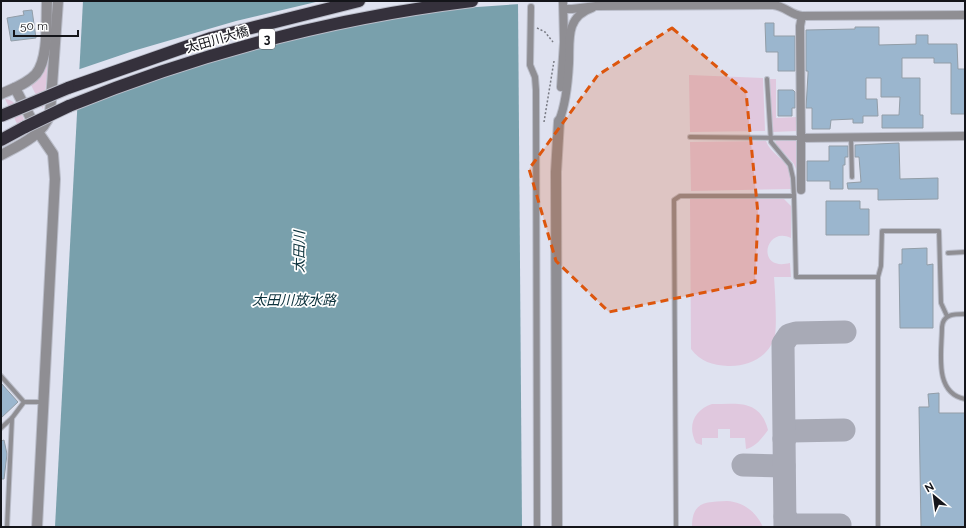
<svg xmlns="http://www.w3.org/2000/svg" width="966" height="528" viewBox="0 0 966 528" font-family="Raleway,'Noto Sans JP',sans-serif">
	<rect width="100%" height="100%" fill="#dfe2f0"/>
	<g fill="#e0c8de">
		<polygon points="49,59 43,109 31,85 43,74"/>
		<polygon points="689,75 763,78 765,131 690,132"/>
		<polygon points="770,79 776,79 776,118 797,117 797,131 772,132"/>
		<path d="M 5,99 C 18,99 25,120 27,131 L 23,136 Z"/>
		<polygon points="775,140 797,140 796,169 794,164 776,144"/>
		<path d="M 766,141 C 770,153 784,158 789,170 C 791,175 790,183 791,189 L 691,191 L 690,142 Z"/>
		<path d="M 690,198 L 784,199 L 791,206 L 791,238 C 765,225 755,272 790,263 L 791,277 L 774,277 C 775,291 777,322 775,335 C 770,357 748,367 728,366 C 712,365 701,362 691,349 Z"/>
		<path d="M 712,404 C 738,404 760,399 768,430 C 762,438 756,447 746,449 L 745,438 L 730,438 L 730,429 L 718,429 L 718,438 L 702,438 L 702,445 L 696,443 C 687,426 694,410 712,404 Z"/>
		<path d="M 727,501 C 744,502 756,512 763,527 L 692,527 C 692,501 706,502 727,501 Z"/>
	</g>
	<polygon fill="#79a0ac" points="83,1 518,1 522,527 55,527"/>
	<polygon fill="#dfe2f0" points="320,1 520,1 520,4 419,11 338,25 211,59 75,106 77,70 133,51 236,21"/>
	<g fill="none" stroke-linecap="round" stroke-linejoin="round">
		<g stroke="#a8aab6" stroke-width="23">
			<polyline points="784,439 791,431 844,430"/>
			<polyline points="743,465 784,466"/>
			<polyline points="785,517 792,525 840,525"/>
			<polyline points="785,527 783,344 789,335 796,333 845,332"/>
		</g>
	</g>
	<g fill="#9bb6ce" stroke="#929da7">
		<polygon points="32,10 36,38 11,41 7,18 24,15 23,11"/>
		<polygon points="765,23 774,23 774,36 795,36 795,71 778,71 778,52 766,52"/>
		<polygon points="855,27 879,27 879,45 916,44 916,35 928,35 928,44 957,44 958,69 965,69 965,114 951,114 951,63 934,63 934,58 902,58 902,78 920,78 920,115 923,115 923,128 882,128 882,115 899,115 900,97 881,97 881,78 866,78 866,99 877,99 878,116 863,116 863,123 853,123 853,119 831,120 830,129 812,129 812,108 806,108 808,74 808,71 806,71 806,30 855,29"/>
		<polygon points="778,90 793,90 795,92 795,108 792,108 792,116 778,116"/>
		<polygon points="899,143 900,179 938,178 938,199 878,200 878,189 848,189 847,183 861,182 859,157 855,157 855,145"/>
		<polygon points="829,146 848,146 848,157 845,157 845,165 843,165 843,189 830,189 830,181 807,181 807,161 829,161"/>
		<polygon points="826,201 860,201 860,209 869,209 869,235 826,235"/>
		<polygon points="927,248 927,265 933,264 933,328 900,328 899,264 902,264 902,249"/>
		<polygon points="1,383 18,402 1,418"/>
		<polygon points="939,393 939,413 965,413 965,527 921,527 919,407 929,407 928,394"/>
		<polygon points="4,440 7,454 4,479 1,479 1,441"/>
	</g>
	<g fill="none" stroke-linecap="round" stroke-linejoin="round">
		<defs>
			<g id="service">
				<polyline points="767,79 771,142 790,165 793,178 794,196"/>
				<polyline points="690,137 801,138"/>
				<polyline points="851,137 852,177"/>
				<polyline points="948,253 965,252"/>
				<polyline points="878,277 881,266 882,231 939,231 941,303 947,316"/>
				<path d="M 965,314 C 954,314 943,314 942,327 C 942,351 933,393 965,399"/>
				<polyline points="1,376 24,402 12,418 1,428"/>
				<polyline points="24,402 43,402"/>
				<polyline points="7,527 12,418"/>
				<polyline points="676,527 674,200 680,196 794,196 796,277 878,277 878,527"/>
			</g>
			<polyline id="pedestrian" points="531,7 530,65 535,77 536,90 537,527"/>
			<g id="minor">
				<path d="M 564,9 L 572,9 L 596,6 L 773,5 C 785,6 791,15 802,16 L 965,15"/>
				<polyline points="802,16 800,26 801,138 965,136"/>
				<polyline points="561,87 564,42 563,2"/>
				<path d="M 559,121 C 566,104 568,82 569,63 C 570,41 565,17 592,8"/>
				<polyline points="801,190 801,138"/>
			</g>
			<g id="tertiary">
				<polyline points="15,88 38,132 53,154 55,179 37,527"/>
				<path d="M 1,94 C 12,89 27,84 36,74 C 49,58 46,21 47,1"/>
				<path d="M 1,155 C 20,145 43,135 50,114 L 58,1"/>
				<polyline points="557,527 556,172 559,121"/>
			</g>
			<g id="motorway">
				<polyline points="68,88 211,38 359,1"/>
				<path d="M 69,106 C 199,53 333,18 472,1"/>
				<polyline points="1,140 25,127"/>
			</g>
		</defs>
		<use href="#service" stroke="#babdc9" stroke-width="6"/>
		<use href="#pedestrian" stroke="#babdc9" stroke-width="8"/>
		<use href="#minor" stroke="#babdc9" stroke-width="10"/>
		<use href="#tertiary" stroke="#babdc9" stroke-width="12"/>
		<use href="#motorway" stroke="#babdc9" stroke-width="14"/>
		<g stroke="#787a83" stroke-width="1.5" stroke-dasharray="2 2" stroke-linecap="butt">
			<polyline points="537,28 545,32 553,42"/>
			<polyline points="544,122 554,61"/>
		</g>
		<use href="#service" stroke="#8f8e93" stroke-width="4"/>
		<use href="#pedestrian" stroke="#8f8e93" stroke-width="6"/>
		<use href="#minor" stroke="#8f8e93" stroke-width="8"/>
		<use href="#tertiary" stroke="#8f8e93" stroke-width="10"/>
		<use href="#motorway" stroke="#35313c" stroke-width="12"/>
		<defs>
			<g id="motorway-bridge">
				<polyline points="1,116 68,88"/>
				<polyline points="25,127 69,106"/>
			</g>
		</defs>
		<use href="#motorway-bridge" stroke="#babdc9" stroke-width="14" stroke-linecap="butt"/>
		<use href="#motorway-bridge" stroke="#35313c" stroke-width="12"/>
	</g>
	<path fill="#dd560d" fill-opacity="0.2" stroke="#dd560d" stroke-width="3" stroke-dasharray="8 5" stroke-linejoin="round" d="M 672,28 L 746,92 L 758,214 L 755,282 L 609,312 L 556,261 L 529,169 L 598,75 Z"/>
	<g text-anchor="middle" stroke-width="3.5" stroke-linejoin="round" paint-order="stroke">
		<rect fill="#fff" stroke="#5a5b5f" stroke-width="1" x="259" y="29" width="16" height="20" rx="3"/>
		<g font-size="12" font-weight="bold" fill="#14151a">
			<text x="267" y="43">3</text>
		</g>
		<g font-size="13" fill="#14151a" stroke="#fff">
			<text transform="translate(217 39) rotate(-16)" y="5">太田川大橋</text>
		</g>
		<g font-size="14" font-style="italic" fill="#0b313b" stroke="#fff">
			<text transform="translate(299 252) rotate(-89)" y="5">太田川</text>
			<text x="294" y="305">太田川放水路</text>
		</g>
	</g>
	<rect width="966" height="528" fill="none" stroke="#14151a" stroke-width="4"/>
	<g transform="translate(934 496) rotate(331)" stroke="#ffffff" stroke-width="3" paint-order="stroke">
	<path d="M0-3L7 15L0 10L-7 15Z" fill="#14151a"/>
	<text y="-6" font-size="11" font-weight="bold" text-anchor="middle" fill="#14151a">N</text>
	</g>
	<path d="M14 30v6h64v-6" fill="none" stroke="#14151a" stroke-width="2"/>
	<text x="20" y="30" font-size="12" fill="#14151a" stroke="#ffffff" stroke-width="3" paint-order="stroke">50 m</text>
</svg>
